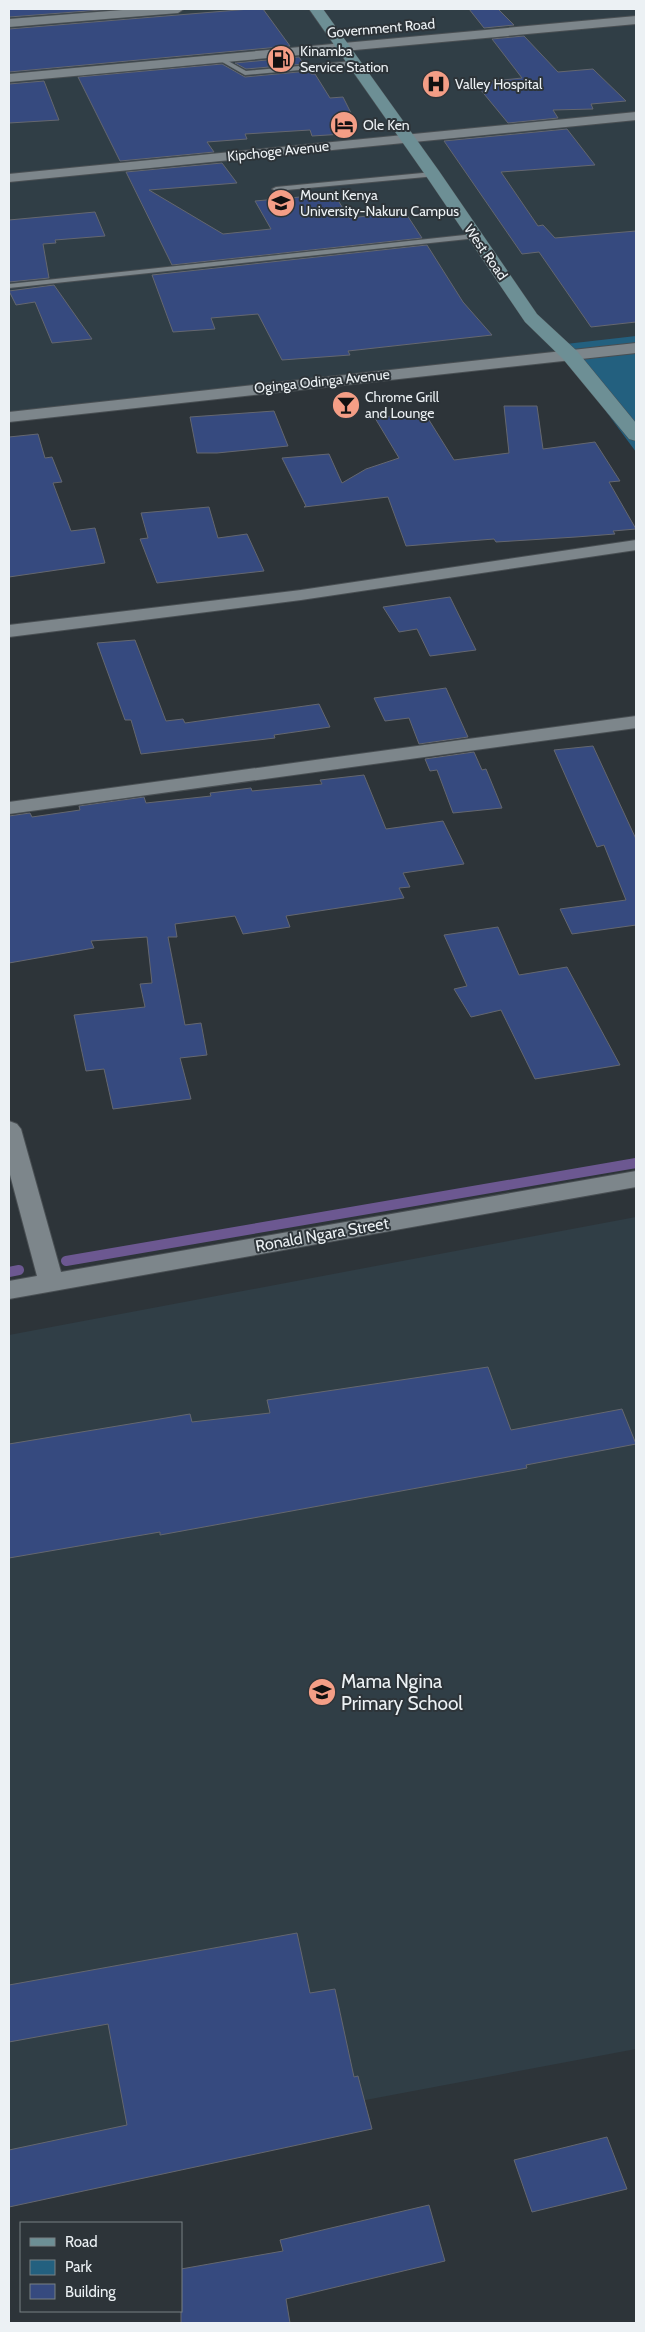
<svg xmlns="http://www.w3.org/2000/svg" width="645" height="2332" viewBox="0 0 645 2332" font-family="Cabin,sans-serif">
	<rect width="100%" height="100%" fill="#2d3439"/>
	<g fill="#303e46">
		<polygon points="9,9 636,9 636,342 9,414"/>
		<polygon points="636,1217 636,2049 9,2167 9,1335"/>
	</g>
	<polygon fill="#23607f" points="636,336 636,452 557,345"/>
	<g fill="none" stroke-linecap="round" stroke-linejoin="round">
		<g stroke="#6c5891" stroke-width="10">
			<polyline points="66,1261 636,1163"/>
			<polyline points="9,1272 19,1270"/>
		</g>
	</g>
	<g fill="#364a7f" stroke="#64676f">
		<polygon points="9,9 114,9 9,17"/>
		<polygon points="250,9 263,9 290,46 9,72 9,29"/>
		<polygon points="469,9 498,9 514,25 484,28"/>
		<polygon points="524,36 558,72 593,69 626,101 591,104 593,109 553,110 558,118 508,123 475,83 522,78 492,39"/>
		<polygon points="299,57 304,64 246,69 235,63"/>
		<polygon points="222,64 245,77 309,71 311,74 315,74 330,98 343,97 357,125 344,134 312,136 310,130 245,134 247,139 207,142 214,152 120,161 78,77"/>
		<polygon points="44,81 59,120 9,123 9,84"/>
		<polygon points="567,129 595,165 501,172 538,226 543,225 555,238 636,231 636,322 591,327 539,252 522,254 444,141"/>
		<polygon points="222,163 237,183 149,190 223,234 271,229 255,201 334,194 349,218 405,212 422,238 172,265 126,172"/>
		<polygon points="95,212 105,236 55,240 56,243 43,244 49,278 9,282 9,220"/>
		<polygon points="427,245 463,302 492,335 348,351 350,355 282,360 258,314 211,318 215,329 173,332 152,275"/>
		<polygon points="54,285 92,339 52,343 35,302 16,305 9,291"/>
		<polygon points="504,406 537,406 543,449 595,442 620,481 609,482 636,529 613,531 615,534 576,537 496,542 494,539 406,546 388,497 304,507 306,506 282,458 329,454 342,483 366,469 399,458 375,418 424,412 454,460 509,453"/>
		<polygon points="274,411 288,446 217,453 197,453 190,417"/>
		<polygon points="38,434 45,458 52,457 62,482 53,483 71,531 95,528 105,563 9,577 9,437"/>
		<polygon points="209,507 218,538 247,534 264,571 157,583 140,539 148,538 141,513"/>
		<polygon points="450,597 476,650 430,656 417,629 399,632 383,607"/>
		<polygon points="135,640 166,721 183,719 185,723 319,704 330,727 274,735 275,738 141,754 131,720 125,720 97,643"/>
		<polygon points="446,688 468,737 419,744 409,718 385,721 374,698"/>
		<polygon points="593,746 636,839 636,925 572,934 560,909 626,900 604,845 597,847 554,750"/>
		<polygon points="474,752 482,770 486,769 502,808 453,813 437,770 430,771 425,759"/>
		<polygon points="364,775 386,829 443,821 464,864 403,873 410,887 399,888 404,898 286,916 290,927 243,934 235,916 175,924 177,937 168,937 185,1025 201,1023 207,1055 180,1058 191,1099 113,1109 104,1069 86,1071 74,1015 145,1007 140,984 152,983 147,937 91,941 94,948 9,963 9,816 30,813 32,817 80,810 79,806 144,797 146,803 211,796 210,793 251,788 252,791 322,784 320,780"/>
		<polygon points="498,927 519,975 567,967 620,1065 535,1079 501,1010 471,1017 454,989 467,986 444,935"/>
		<polygon points="488,1367 511,1430 622,1409 636,1444 526,1465 527,1468 160,1535 160,1532 9,1558 9,1444 190,1414 192,1422 270,1413 267,1400"/>
		<polygon points="297,1933 310,1993 335,1989 354,2077 358,2076 372,2129 9,2207 9,2150 127,2125 108,2024 9,2042 9,1985"/>
		<polygon points="607,2137 627,2189 532,2212 514,2160"/>
		<polygon points="429,2205 445,2261 286,2299 290,2323 181,2323 181,2269 283,2251 280,2240"/>
	</g>
	<g fill="none" stroke-linecap="round" stroke-linejoin="round">
		<defs>
			<g id="lane">
				<polygon points="217,57 221,57 246,71 353,61 356,63 353,65 245,75 217,59"/>
				<polygon points="433,172 437,174 436,176 276,191 272,189 276,187"/>
				<polygon points="474,234 478,236 477,238 9,288 9,284"/>
			</g>
			<g id="street">
				<polygon points="135,9 184,9 178,13 9,27 9,19"/>
				<polygon points="636,16 636,24 9,82 9,74"/>
				<polygon points="636,112 636,120 9,182 9,174"/>
				<polygon points="636,343 636,353 9,422 9,412"/>
				<polygon points="636,540 636,550 301,600 9,637 9,625 301,590"/>
				<polygon points="636,716 636,728 9,814 9,802"/>
				<polygon points="9,1121 17,1124 21,1129 61,1272 636,1171 636,1187 9,1299 9,1281 37,1276 9,1171"/>
			</g>
			<polygon id="secondary" points="309,9 323,9 439,171 537,314 577,351 636,423 636,441 629,439 563,359 525,322 426,176"/>
		</defs>
		<use href="#lane" stroke="#494f53" stroke-width="2"/>
		<use href="#street" stroke="#494f53" stroke-width="2"/>
		<use href="#secondary" stroke="#494f53" stroke-width="1"/>
		<use href="#lane" fill="#7d868b" fill-rule="evenodd"/>
		<use href="#street" fill="#7d868b" fill-rule="evenodd"/>
		<use href="#secondary" fill="#6d8f95" fill-rule="evenodd"/>
	</g>
	<defs>
		<symbol id="fuel-disc" viewBox="-11 -11 22 22"><circle r="9.5" fill="#f49e86" stroke="#2d3439"/><path d="M-5.5-6h7V0h2V4h1.3V-2.5L3-4.5l.8-.8L6-3V5H2.5V1h-1V6h-7ZM-4.2-4.7v3.2H.2V-4.7Z" fill="#111"/></symbol>
		<symbol id="hospital-disc" viewBox="-11 -11 22 22"><circle r="9.5" fill="#f49e86" stroke="#2d3439"/><path d="M-5-5h3v3.5h4V-5h3V5h-3V1.5h-4V5h-3Z" fill="#111"/></symbol>
		<symbol id="hotel-disc" viewBox="-11 -11 22 22"><circle r="9.5" fill="#f49e86" stroke="#2d3439"/><path d="M-6-4.5h1.5V1H6V5H4.5V3h-9V5H-6ZM-4 0a1.8 1.8 0 1 1 3.6 0ZM.5 0V-2.5h3Q6-2.5 6 0Z" fill="#111"/></symbol>
		<symbol id="university-disc" viewBox="-11 -11 22 22"><circle r="9.5" fill="#f49e86" stroke="#2d3439"/><path d="M0-5L7-2L0 1L-7-2ZM-4 1L0 2.5L4 1V4Q0 6-4 4Z" fill="#111"/></symbol>
		<symbol id="bar-disc" viewBox="-11 -11 22 22"><circle r="9.5" fill="#f49e86" stroke="#2d3439"/><path d="M-6-5H6L.8 .8V4.5H3.5V6h-7V4.5H-.8V.8Z" fill="#111"/></symbol>
		<symbol id="school-disc" viewBox="-11 -11 22 22"><circle r="9.5" fill="#f49e86" stroke="#2d3439"/><path d="M0-5L7-2L0 1L-7-2ZM-4 1L0 2.5L4 1V4Q0 6-4 4Z" fill="#111"/></symbol>
	</defs>
	<g fill-rule="evenodd">
		<use href="#fuel-disc" x="265" y="43" width="32" height="32"/>
		<use href="#hospital-disc" x="420" y="68" width="32" height="32"/>
		<use href="#hotel-disc" x="328" y="109" width="32" height="32"/>
		<use href="#university-disc" x="265" y="187" width="32" height="32"/>
		<use href="#bar-disc" x="330" y="389" width="32" height="32"/>
		<use href="#school-disc" x="306" y="1676" width="32" height="32"/>
	</g>
	<g text-anchor="middle" stroke-width="4" stroke-linejoin="round" paint-order="stroke">
		<g font-size="14" fill="#ecf1f4" stroke="#2d3439">
			<text transform="translate(381 28) rotate(-5)" y="5">Government Road</text>
			<text transform="translate(278 151) rotate(-6)" y="5">Kipchoge Avenue</text>
			<text transform="translate(486 252) rotate(55)" y="5">West Road</text>
			<text transform="translate(322 381) rotate(-6)" y="5">Oginga Odinga Avenue</text>
		</g>
		<g font-size="14" fill="#ecf1f4" stroke="#2d3439" text-anchor="start">
			<text x="300" y="56">Kinamba<tspan x="300" dy="16">Service Station</tspan></text>
			<text x="455" y="89">Valley Hospital</text>
			<text x="363" y="130">Ole Ken</text>
			<text x="300" y="200">Mount Kenya<tspan x="300" dy="16">University-Nakuru Campus</tspan></text>
			<text x="365" y="402">Chrome Grill<tspan x="365" dy="16">and Lounge</tspan></text>
		</g>
		<g font-size="16" fill="#ecf1f4" stroke="#2d3439">
			<text transform="translate(322 1234) rotate(-10)" y="6">Ronald Ngara Street</text>
		</g>
		<g font-size="19" fill="#ecf1f4" stroke="#2d3439" text-anchor="start">
			<text x="341" y="1688">Mama Ngina<tspan x="341" dy="22">Primary School</tspan></text>
		</g>
	</g>
	<rect width="645" height="2332" fill="none" stroke="#ecf1f4" stroke-width="20"/>
	<rect x="20" y="2222" width="162" height="90" fill="#2d3439" stroke="#798084"/>
	<rect x="30" y="2238" width="25" height="8" fill="#6d8f95" stroke="#798084"/>
	<text x="65" y="2247" font-size="15" fill="#ecf1f4">Road</text>
	<rect x="30" y="2260" width="25" height="15" fill="#23607f" stroke="#798084"/>
	<text x="65" y="2272" font-size="15" fill="#ecf1f4">Park</text>
	<rect x="30" y="2284" width="25" height="15" fill="#364a7f" stroke="#798084"/>
	<text x="65" y="2297" font-size="15" fill="#ecf1f4">Building</text>
</svg>
